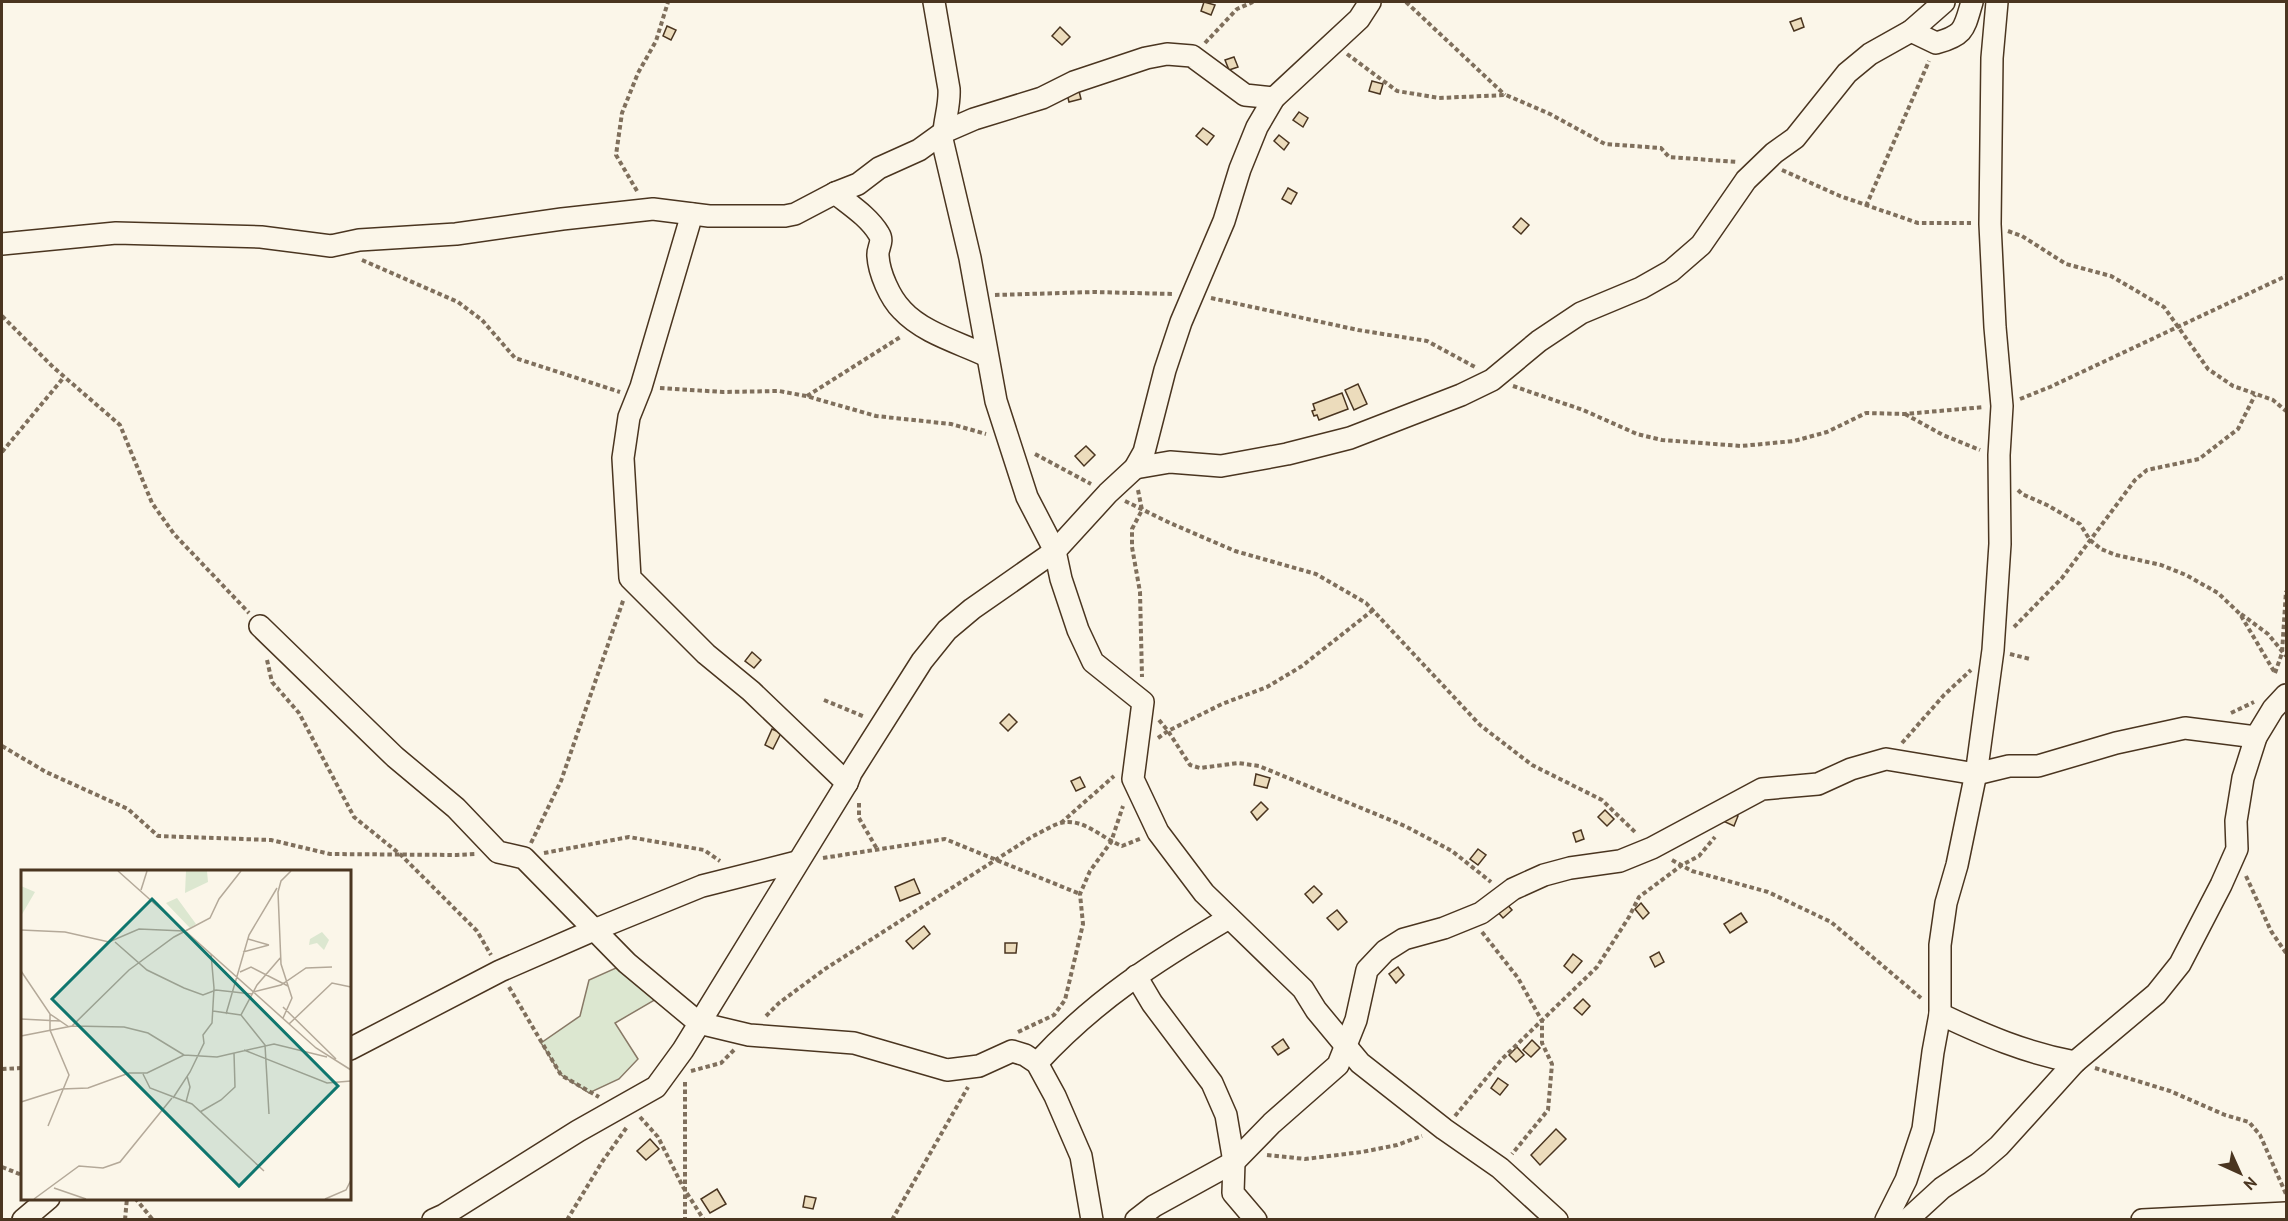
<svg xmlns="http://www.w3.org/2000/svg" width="2288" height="1221" viewBox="0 0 2288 1221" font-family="'PT Sans',sans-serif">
	<rect width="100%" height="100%" fill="#fbf6e9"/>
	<polygon fill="#dce7d0" stroke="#887966" stroke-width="1.5" points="627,963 665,994 615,1023 638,1059 619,1079 589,1093 561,1075 541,1043 580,1016 589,980"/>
	<g fill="#ecdcbc" stroke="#4a3520" stroke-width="1.5">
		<polygon points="1204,2 1215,5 1211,15 1201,11"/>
		<polygon points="1801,18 1804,27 1794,31 1790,22"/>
		<polygon points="667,26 676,30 671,40 663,36"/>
		<polygon points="1060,27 1070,37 1062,45 1052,36"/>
		<polygon points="1234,57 1238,67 1229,70 1225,60"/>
		<polygon points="1372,81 1383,84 1380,94 1369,91"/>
		<polygon points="1078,87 1081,99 1069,102 1066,90"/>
		<polygon points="1299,112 1308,118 1303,127 1293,120"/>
		<polygon points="1203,128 1214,136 1207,145 1196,136"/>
		<polygon points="1279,135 1289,143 1284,150 1274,141"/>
		<polygon points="1288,188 1297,193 1291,204 1282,199"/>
		<polygon points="1521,218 1529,225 1521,234 1513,227"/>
		<polygon points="1358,384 1367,404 1354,410 1345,390"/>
		<polygon points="1342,393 1348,409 1319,420 1317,415 1314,416 1312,411 1315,410 1313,404"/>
		<polygon points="1086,446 1095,455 1084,466 1075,456"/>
		<polygon points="752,652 761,660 754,668 745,661"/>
		<polygon points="1009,714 1017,722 1008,731 1000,723"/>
		<polygon points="772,729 781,733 773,749 765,745"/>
		<polygon points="1256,774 1270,778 1267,788 1254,785"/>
		<polygon points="1080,777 1085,787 1076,791 1071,781"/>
		<polygon points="1261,802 1268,809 1257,820 1251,812"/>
		<polygon points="1605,810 1614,819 1607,826 1598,817"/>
		<polygon points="1728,812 1738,816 1734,826 1723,821"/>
		<polygon points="1581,830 1584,839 1576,842 1573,833"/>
		<polygon points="1478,849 1486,855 1478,865 1470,859"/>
		<polygon points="914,879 920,893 900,901 895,887"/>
		<polygon points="1314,886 1322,894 1313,903 1305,894"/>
		<polygon points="1505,902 1512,910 1503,918 1496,910"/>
		<polygon points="1641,903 1649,913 1643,919 1635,909"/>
		<polygon points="1337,910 1347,922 1338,930 1327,918"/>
		<polygon points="1741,913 1747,922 1730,933 1724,924"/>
		<polygon points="924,926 930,934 913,949 906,941"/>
		<polygon points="1005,943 1017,943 1016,953 1005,953"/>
		<polygon points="1659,952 1664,962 1655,967 1650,957"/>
		<polygon points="1573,954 1582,961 1572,973 1564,966"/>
		<polygon points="1398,967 1404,975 1396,983 1389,974"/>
		<polygon points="1583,999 1590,1006 1582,1015 1574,1008"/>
		<polygon points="1283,1039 1289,1048 1278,1055 1272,1047"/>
		<polygon points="1532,1040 1540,1048 1531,1057 1523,1050"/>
		<polygon points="1517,1047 1524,1055 1516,1062 1509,1055"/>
		<polygon points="1498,1078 1508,1085 1500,1095 1491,1088"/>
		<polygon points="1556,1129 1566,1139 1540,1165 1531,1155"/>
		<polygon points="650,1139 659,1149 646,1160 637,1151"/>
		<polygon points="717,1189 726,1204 710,1213 701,1199"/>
		<polygon points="805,1196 816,1198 813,1209 803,1207"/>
	</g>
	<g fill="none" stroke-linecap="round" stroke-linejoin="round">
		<defs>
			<g id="minor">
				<path d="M 934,2 L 949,89 C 950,104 945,118 944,132"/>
				<path d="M 1911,31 L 1936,43 C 1965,35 1964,29 1972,2"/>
				<polyline points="941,135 970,258 996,401 1027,497 1055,551 1061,579 1078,630 1093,662 1143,702 1133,779 1158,832 1204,893 1303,989 1316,1010 1360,1063 1444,1129 1500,1168 1557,1220"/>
				<path d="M 835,193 C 850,205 869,217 879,234 C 884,242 877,248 878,256 C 879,273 890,298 902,310 C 923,333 960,343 987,356"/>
				<polyline points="692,214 641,387 629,417 623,458 630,578 706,654 751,691 847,783"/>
				<polyline points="2,244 116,233 261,237 331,246 359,240 456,234 562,219 653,209 709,216 785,216 795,214 835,193 858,184 879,168 919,150 944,132 974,119 1042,98 1074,82 1146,58 1167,54 1192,56 1245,95 1274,98"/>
				<polyline points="1135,468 1170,462 1221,466 1287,454 1350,438 1461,395 1492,380 1539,341 1581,313 1641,288 1671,271 1701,245 1746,180 1774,153 1795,138 1847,73 1870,54 1911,31 1944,2"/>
				<polyline points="260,626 395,757 456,808 498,852 524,858 627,963 699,1023 749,1035 854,1043 947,1070 979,1066 1012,1051 1025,1055 1037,1063 1055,1096 1081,1156 1092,1220"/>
				<polyline points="1136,976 1152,1003 1212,1083 1226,1115 1234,1162 1233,1193 1256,1220"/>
				<path d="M 1940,1014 C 1984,1035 2026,1053 2075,1062"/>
				<polyline points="350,1049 500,971 594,930 702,886 797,862"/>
				<path d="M 1037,1063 C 1095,1000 1156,961 1229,918"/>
				<polyline points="23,1220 49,1198"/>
				<polyline points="433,1220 444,1215 578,1131 656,1087 683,1050 847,783 851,773 922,661 947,630 972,609 1055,551 1108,493 1135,468 1144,452 1165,370 1181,322 1224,221 1240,169 1257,127 1274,98 1359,19 1370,2"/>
				<polyline points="1136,1220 1154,1206 1234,1162 1272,1123 1338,1065 1356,1020 1367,970 1385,951 1404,939 1444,928 1481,913 1513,889 1544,875 1570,868 1620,861 1652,848 1762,789 1818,784 1851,769 1886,759 1976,774 2009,766 2038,766 2116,743 2185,728 2256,737"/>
				<polyline points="1886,1220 1906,1180 1923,1129 1933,1052 1940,1014 1940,945 1946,903 1957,865 1977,768 1993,650 2000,544 1999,455 2002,406 1995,327 1990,224 1992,58 1997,2"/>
				<polyline points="1907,1220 1942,1188 1978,1164 1999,1146 2075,1062 2156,994 2180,964 2221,885 2237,849 2236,821 2243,778 2256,737 2273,709 2286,695"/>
				<polyline points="2142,1220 2286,1213"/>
			</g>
		</defs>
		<use href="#minor" stroke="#4a3520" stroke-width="24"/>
		<g stroke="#7f6f5c" stroke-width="4" stroke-dasharray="4.5 3" stroke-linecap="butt">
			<polyline points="1406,2 1505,95"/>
			<polyline points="1205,43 1237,9 1253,2"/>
			<polyline points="1347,54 1397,91 1439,98 1506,95 1550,114 1605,144 1661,148 1669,157 1737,162"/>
			<polyline points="1782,170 1840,196 1918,223 1971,223"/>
			<polyline points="637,191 616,155 622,113 638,73 656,41 668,2"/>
			<polyline points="1866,206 1929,61"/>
			<polyline points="2008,231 2022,236 2066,264 2111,276 2164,307 2208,369 2233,386 2273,400 2286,411"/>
			<polyline points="362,260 458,302 482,320 515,358 620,392"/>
			<polyline points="995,295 1094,292 1174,294"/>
			<polyline points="1211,298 1358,330 1427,341 1475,367"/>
			<polyline points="2,316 53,367 120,425 152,503 174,534 249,613"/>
			<polyline points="1513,386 1583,410 1637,434 1662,440 1741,446 1794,441 1827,432 1866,413 1905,414 1984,407"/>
			<polyline points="660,388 723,392 779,391 806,396 876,416 951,424 986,434"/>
			<polyline points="807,396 902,336"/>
			<polyline points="2020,399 2050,387 2286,276"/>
			<polyline points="1905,414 1943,435 1980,450"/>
			<polyline points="2,452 64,377"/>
			<polyline points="1035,454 1091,484"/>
			<polyline points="1138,490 1142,510 1132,529 1132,547 1140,592 1142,677"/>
			<polyline points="2018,490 2022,494 2047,505 2080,524 2090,540 2101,549 2116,555 2161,565 2186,575 2218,593 2240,614 2275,673"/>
			<polyline points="1125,501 1170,523 1235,551 1316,574 1366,603 1480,725 1532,765 1602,800 1637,834"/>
			<polyline points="2241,614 2268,634 2286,656"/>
			<polyline points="2014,627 2062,578 2135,480 2147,470 2199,459 2238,429 2255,395"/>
			<polyline points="2010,654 2030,659"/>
			<polyline points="267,660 272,682 299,713 354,817 401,855 477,931 491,955"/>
			<polyline points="2275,673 2282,653 2286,591"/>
			<polyline points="824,700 865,717"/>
			<polyline points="2231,713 2254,702"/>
			<polyline points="1159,720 1168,731 1190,765 1200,768 1238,763 1259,766 1405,826 1452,851 1491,882"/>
			<polyline points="1158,738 1168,731 1222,704 1267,687 1302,666 1373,610"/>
			<polyline points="1902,743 1944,695 1971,670"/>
			<polyline points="2,746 46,772 128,809 158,836 271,840 330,854 457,855 475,854"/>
			<polyline points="859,803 859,818 877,849"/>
			<polyline points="1061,823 1114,776"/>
			<polyline points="531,843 561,781 624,598"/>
			<polyline points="544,853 629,837 704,850 720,861"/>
			<polyline points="823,858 945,839 1080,894"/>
			<polyline points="1672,860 1692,871 1768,892 1831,922 1921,998"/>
			<polyline points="2246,876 2271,931 2286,953"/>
			<polyline points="1482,932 1518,978 1542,1021 1542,1043 1552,1064 1548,1110 1512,1154"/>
			<polyline points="509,987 561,1075 599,1097"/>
			<path d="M 766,1016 L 779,1003 L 825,969 L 1033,836 C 1042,832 1051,826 1060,823 C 1083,817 1101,838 1122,846 L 1142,838"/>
			<polyline points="1018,1032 1054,1015 1065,1000 1083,924 1080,894 1090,871 1111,842 1123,806"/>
			<polyline points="2095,1068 2170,1091 2225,1115 2249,1122 2260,1135 2286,1194"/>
			<polyline points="2,1069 22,1068"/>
			<polyline points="691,1071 721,1063 734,1050"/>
			<polyline points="685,1082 685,1220"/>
			<polyline points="1455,1116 1502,1059 1597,967 1629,917 1639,897 1682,865 1699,856 1715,837"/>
			<polyline points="640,1117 658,1137 683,1187 704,1220"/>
			<polyline points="1267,1155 1305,1159 1362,1152 1397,1145 1422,1136"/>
			<polyline points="2,1167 22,1175"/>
			<polyline points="135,1198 153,1220"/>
			<polyline points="125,1220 127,1198"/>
			<polyline points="567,1220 602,1162 627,1127"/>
			<polyline points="741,1220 752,1220"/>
			<polyline points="892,1220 968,1087"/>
		</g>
		<use href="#minor" stroke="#fbf6e9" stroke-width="21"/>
	</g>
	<g transform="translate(21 870)">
		<rect width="330" height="330" fill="#fbf6e9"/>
		<path d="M 165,1 L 186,1 L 187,12 L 164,23 ZM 0,16 L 14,22 L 0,46 ZM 156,28 L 175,54 L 169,58 L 145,33 ZM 301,62 L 308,70 L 303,80 L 296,73 L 288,75 L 289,69 Z" fill="#dce7d0"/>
		<path fill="none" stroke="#b4a999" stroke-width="1.5" d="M 97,1 L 295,178 L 330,200M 120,20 L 126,1M 0,60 L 44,62 L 88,72 L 118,59 L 163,61M 227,69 L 248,75M 94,72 L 126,100 L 163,118 L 182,125 L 195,120 L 231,124M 222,82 L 248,75M 0,101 L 29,144 L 48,157M 219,102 L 230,97 L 267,116M 232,122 L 260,115 L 285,98 L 311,97M 262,137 L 315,189M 192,141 L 220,145M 205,144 L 228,65 L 256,18M 262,148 L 271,128 L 260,94 L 257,22 L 260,11 L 270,1M 0,149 L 39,151M 268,154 L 311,113 L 330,117M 51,156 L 103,157 L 127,163 L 163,185M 0,166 L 51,156 L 108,100 L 153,67 L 189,48 L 198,29 L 220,1M 223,180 L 306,213 L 330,211M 122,204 L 129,218 L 171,234 L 243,301M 152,228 L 169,202 L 183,173 L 182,165 L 191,153 L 193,118 L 190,84M 0,232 L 41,219 L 67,218 L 108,203 L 126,203 L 163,185 L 196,187 L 253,174 L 306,187M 165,232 L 169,217 L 166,206M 179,242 L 200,230 L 214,217 L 213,183M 248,244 L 244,175 L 220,145 L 236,115 L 260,87M 27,256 L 48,205 L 29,160 L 29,144M 33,318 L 65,329M 13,329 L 58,296 L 82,298 L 99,292 L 151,228M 304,329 L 325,320 L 330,310"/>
		<path fill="#0f766e" fill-opacity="0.15" stroke="#0f766e" stroke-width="3" d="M 131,29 L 317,216 L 218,316 L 31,129 Z"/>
		<rect width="330" height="330" fill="none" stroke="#4a3520" stroke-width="3"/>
	</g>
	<rect width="2288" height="1221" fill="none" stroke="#4a3520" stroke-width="6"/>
	<g transform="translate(2240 1173) rotate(135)" stroke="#fbf6e9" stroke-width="4.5" paint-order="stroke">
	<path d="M0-4.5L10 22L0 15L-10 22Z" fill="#4a3520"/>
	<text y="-9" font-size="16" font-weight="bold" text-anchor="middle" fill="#4a3520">N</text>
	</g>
</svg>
